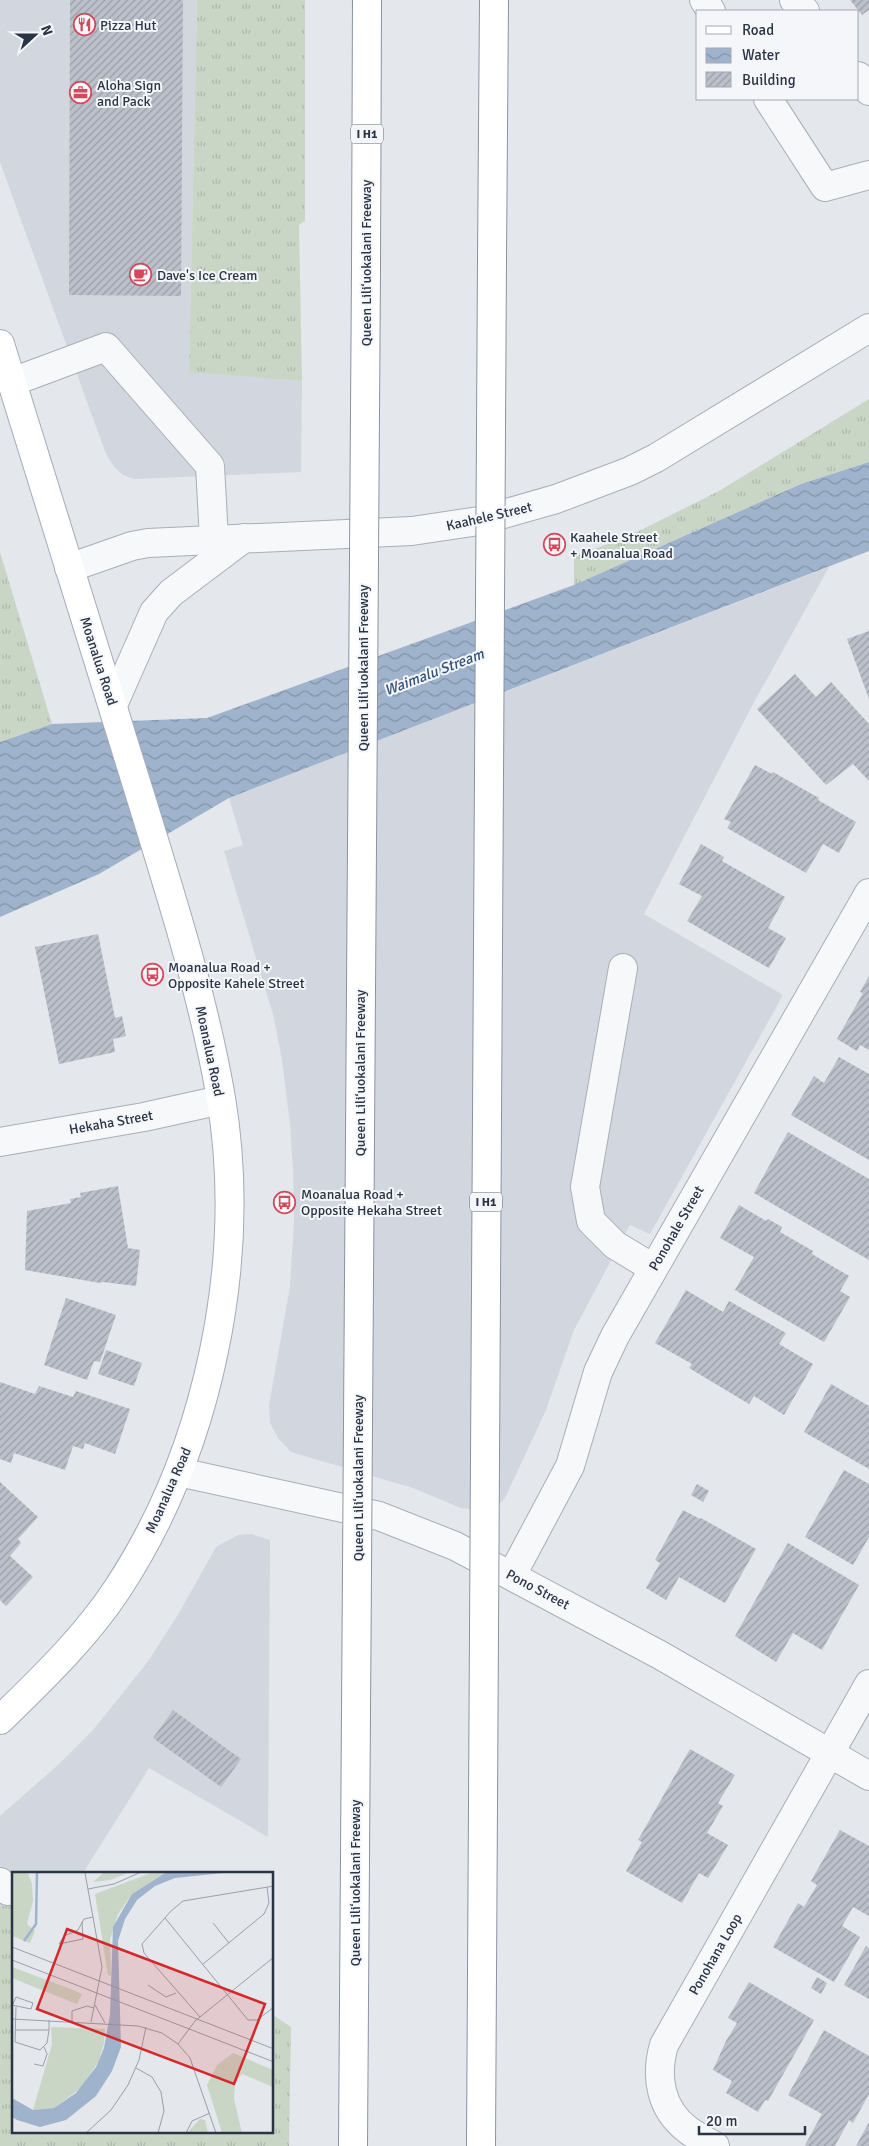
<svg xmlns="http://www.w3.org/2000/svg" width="869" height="2146" viewBox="0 0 869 2146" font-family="Signika,sans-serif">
	<defs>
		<pattern id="grass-tufts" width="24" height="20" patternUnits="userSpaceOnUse" patternTransform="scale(1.25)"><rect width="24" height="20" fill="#c9d6c5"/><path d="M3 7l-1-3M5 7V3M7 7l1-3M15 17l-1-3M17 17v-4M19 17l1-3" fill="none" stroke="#adb8ab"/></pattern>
		<pattern id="water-waves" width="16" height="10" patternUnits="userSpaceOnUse" patternTransform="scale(1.25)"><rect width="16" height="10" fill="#9fb4cc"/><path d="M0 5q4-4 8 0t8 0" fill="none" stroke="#8293a7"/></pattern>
		<pattern id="building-hatch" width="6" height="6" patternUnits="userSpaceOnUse" patternTransform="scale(1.25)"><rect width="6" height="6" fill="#bbc0ca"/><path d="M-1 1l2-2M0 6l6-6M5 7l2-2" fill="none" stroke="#989da6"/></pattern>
	</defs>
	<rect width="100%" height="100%" fill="#e4e7ec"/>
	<g fill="#d2d6de">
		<polygon points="0,0 197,0 189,371 302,381 301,472 134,479 123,475 114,467 106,454 0,162"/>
		<polygon points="829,567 752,706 644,914 783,995 650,1234 630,1225 574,1330 546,1410 505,1498 491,1512 461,1508 413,1488 291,1452 278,1438 270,1423 269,1405 290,1287 294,1222 293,1168 290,1123 282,1061 274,1018 224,851 243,845 229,798"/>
		<polygon points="251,1534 270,1540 268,1837 149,1768 83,1873 14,1874 14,1905 0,1906 0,1816 59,1764 93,1730 118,1699 149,1660 179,1613 216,1547 238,1535"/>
	</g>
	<g fill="url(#grass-tufts)">
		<polygon points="197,0 305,0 305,221 299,225 302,381 189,372"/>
		<polygon points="869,399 869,462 801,484 574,585 574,556 625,538 719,491"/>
		<polygon points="0,552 52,724 0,742"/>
		<polygon points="14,1905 14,2132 272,2132 273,2015 291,2027 289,2146 0,2146 0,1906"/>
	</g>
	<polygon fill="url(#water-waves)" points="869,462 869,551 229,798 99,874 0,917 0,742 52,724 207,718 574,585 801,484"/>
	<g fill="url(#building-hatch)">
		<polygon points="70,0 183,0 181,296 69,295"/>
		<polygon points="850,0 869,0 869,10 862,15"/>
		<polygon points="869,631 869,699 847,639"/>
		<polygon points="795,674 816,697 831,682 869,724 869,781 853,764 826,785 757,709"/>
		<polygon points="755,765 772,774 773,772 819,798 818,800 856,822 839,853 823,844 806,873 727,828 731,822 724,819"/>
		<polygon points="701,844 724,857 722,861 785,897 768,928 786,938 769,968 687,921 702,896 679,884"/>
		<polygon points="98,934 115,1018 122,1016 126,1036 113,1039 115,1052 59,1064 35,947"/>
		<polygon points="869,976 869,1050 860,1045 857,1051 837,1039 863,993 860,992"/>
		<polygon points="839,1057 869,1074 869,1160 791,1115 814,1076 824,1083"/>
		<polygon points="788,1132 869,1179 869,1260 754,1193"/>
		<polygon points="118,1186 128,1248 140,1250 136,1286 103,1282 100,1283 25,1270 27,1211 71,1203 70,1199 81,1197 80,1193"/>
		<polygon points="739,1205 766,1221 768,1219 782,1227 780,1232 813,1251 812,1254 849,1276 840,1291 850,1297 824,1342 735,1290 754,1257 720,1238"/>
		<polygon points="686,1290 723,1312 729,1301 786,1333 779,1344 813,1364 784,1415 754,1396 749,1404 689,1368 692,1364 655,1343"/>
		<polygon points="66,1298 116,1315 100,1362 94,1361 87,1380 44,1365"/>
		<polygon points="106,1350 142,1363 134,1386 98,1374"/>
		<polygon points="0,1382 35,1394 39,1386 73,1397 76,1391 130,1409 115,1454 85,1443 83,1449 73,1446 65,1470 14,1453 11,1463 0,1459"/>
		<polygon points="831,1384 869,1406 869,1469 804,1432"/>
		<polygon points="844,1470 869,1484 869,1537 853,1565 805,1537"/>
		<polygon points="0,1482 38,1517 18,1539 21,1543 10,1556 33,1577 6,1606 0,1600"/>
		<polygon points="697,1484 709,1491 703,1502 691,1495"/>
		<polygon points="683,1510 700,1519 701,1518 756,1549 725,1603 679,1577 666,1600 646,1588 660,1563 655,1560"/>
		<polygon points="788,1543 859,1585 822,1650 793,1633 776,1662 735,1636"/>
		<polygon points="173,1710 241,1759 221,1787 153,1738"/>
		<polygon points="690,1749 735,1775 718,1803 723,1806 707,1833 728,1845 708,1878 699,1873 682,1903 626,1871 642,1842 638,1840"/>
		<polygon points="840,1830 869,1846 869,1916 853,1907 842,1926 860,1937 834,1982 773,1947 798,1903 804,1907 817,1885 811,1881"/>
		<polygon points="866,1946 869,1948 869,1999 844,1985"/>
		<polygon points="817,1977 827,1983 821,1994 811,1988"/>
		<polygon points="749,1982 814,2020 768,2101 765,2100 758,2112 726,2093 732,2081 713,2070 726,2041 737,2023 728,2018"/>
		<polygon points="824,2030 869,2056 869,2094 853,2123 849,2120 835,2146 806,2146 805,2145 822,2114 788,2095"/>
		<polygon points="869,2122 869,2146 856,2146"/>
	</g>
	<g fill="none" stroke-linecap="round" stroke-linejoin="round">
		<defs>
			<g id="minor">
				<polyline points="704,0 711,11"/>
				<polyline points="794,0 805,11"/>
				<polyline points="858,76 869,91"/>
				<polyline points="768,99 825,187 869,175"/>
				<polyline points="12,382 106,347 210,466 214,539"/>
				<polyline points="69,568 132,546 148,543 412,531 479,521 556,499 630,471 656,458 869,328"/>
				<polyline points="113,705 154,612 171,593 244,538"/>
				<polyline points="623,968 585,1187 591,1221 615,1245 653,1268"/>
				<polyline points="0,1142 144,1117 221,1100"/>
				<polyline points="179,1472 379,1516 455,1546 660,1655 869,1776"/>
				<polyline points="512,1575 570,1466 598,1372 615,1336 869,893"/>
				<polyline points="0,1882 8,1891"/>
				<path d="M 715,2146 C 706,2141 696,2136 688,2130 C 660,2109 655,2076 664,2045 L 869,1684"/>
			</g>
			<path id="major" d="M 0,344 C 47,500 98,655 145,811 C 174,906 204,1000 221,1098 C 248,1261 209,1449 118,1588 C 86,1637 42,1679 0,1720"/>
			<g id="highway">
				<polyline points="492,259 494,0"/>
				<polyline points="366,268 367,0"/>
			</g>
		</defs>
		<use href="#minor" stroke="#a9aeb7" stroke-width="30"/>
		<use href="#major" stroke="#a3abb8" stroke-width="30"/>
		<use href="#highway" stroke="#8b94a3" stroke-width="30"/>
		<use href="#minor" stroke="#f7f8fa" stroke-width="28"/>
		<use href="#major" stroke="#fff" stroke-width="28"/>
		<use href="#highway" stroke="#fff" stroke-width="28"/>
		<defs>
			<g id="highway-bridge">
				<polyline points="353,2146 366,268"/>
				<polyline points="481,2146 492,259"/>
			</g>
		</defs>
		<use href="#highway-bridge" stroke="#8b94a3" stroke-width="30" stroke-linecap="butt"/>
		<use href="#highway-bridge" stroke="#fff" stroke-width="28"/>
	</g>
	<defs>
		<symbol id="restaurant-ring" viewBox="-11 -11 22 22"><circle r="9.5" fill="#f4f6f9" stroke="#d1495b" stroke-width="1.5"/><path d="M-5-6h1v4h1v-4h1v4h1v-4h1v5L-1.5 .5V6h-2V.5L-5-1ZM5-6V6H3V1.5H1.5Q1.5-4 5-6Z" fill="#d1495b"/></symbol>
		<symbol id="office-ring" viewBox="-11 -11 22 22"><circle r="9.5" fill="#f4f6f9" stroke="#d1495b" stroke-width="1.5"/><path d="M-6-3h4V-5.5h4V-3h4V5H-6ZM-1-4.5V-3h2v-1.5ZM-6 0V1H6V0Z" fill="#d1495b"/></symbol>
		<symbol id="cafe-ring" viewBox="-11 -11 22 22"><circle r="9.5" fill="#f4f6f9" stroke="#d1495b" stroke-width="1.5"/><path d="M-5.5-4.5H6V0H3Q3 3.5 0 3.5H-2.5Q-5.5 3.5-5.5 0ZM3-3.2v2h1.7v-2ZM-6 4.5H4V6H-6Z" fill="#d1495b"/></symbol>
		<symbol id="bus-ring" viewBox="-11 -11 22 22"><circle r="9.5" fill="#f4f6f9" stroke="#d1495b" stroke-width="1.5"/><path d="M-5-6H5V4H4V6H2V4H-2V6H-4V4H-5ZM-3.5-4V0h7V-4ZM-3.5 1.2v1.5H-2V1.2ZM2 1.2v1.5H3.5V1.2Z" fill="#d1495b"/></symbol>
	</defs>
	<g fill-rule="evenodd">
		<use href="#restaurant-ring" x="72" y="12" width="25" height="25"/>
		<use href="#office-ring" x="68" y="80" width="25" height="25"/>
		<use href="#cafe-ring" x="128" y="262" width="25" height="25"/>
		<use href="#bus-ring" x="542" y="532" width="25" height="25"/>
		<use href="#bus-ring" x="140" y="962" width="25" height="25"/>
		<use href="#bus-ring" x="272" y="1190" width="25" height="25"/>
	</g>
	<g text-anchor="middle" stroke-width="4" stroke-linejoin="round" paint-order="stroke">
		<g fill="#f4f6f9" stroke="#676e7b" stroke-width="1">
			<rect x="351" y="124.5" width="32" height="19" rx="4"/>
			<rect x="470" y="1192.5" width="32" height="19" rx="4"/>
		</g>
		<g font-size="12" font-weight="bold" fill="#2b3445">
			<text x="367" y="138">I H1</text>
			<text x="486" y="1206">I H1</text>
		</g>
		<g font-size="14" fill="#2b3445" stroke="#f4f6f9" text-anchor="start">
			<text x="100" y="30">Pizza Hut</text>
			<text x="97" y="90">Aloha Sign<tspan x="97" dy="16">and Pack</tspan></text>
			<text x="157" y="280">Dave's Ice Cream</text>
			<text x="570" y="542">Kaahele Street<tspan x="570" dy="16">+ Moanalua Road</tspan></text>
			<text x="168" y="972">Moanalua Road +<tspan x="168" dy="16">Opposite Kahele Street</tspan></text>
			<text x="301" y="1199">Moanalua Road +<tspan x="301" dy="16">Opposite Hekaha Street</tspan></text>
		</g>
		<g font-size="14" fill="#2b3445" stroke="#f4f6f9">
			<text transform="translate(366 263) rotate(-90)" y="5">Queen Liliʻuokalani Freeway</text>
			<text transform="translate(489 516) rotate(-13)" y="5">Kaahele Street</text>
			<text transform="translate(99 661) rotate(72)" y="5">Moanalua Road</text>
			<text transform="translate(363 668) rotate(-90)" y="5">Queen Liliʻuokalani Freeway</text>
			<text transform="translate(210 1051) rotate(78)" y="5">Moanalua Road</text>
			<text transform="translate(360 1073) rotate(-90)" y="5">Queen Liliʻuokalani Freeway</text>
			<text transform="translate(111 1122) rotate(-10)" y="5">Hekaha Street</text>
			<text transform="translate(676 1228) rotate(-60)" y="5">Ponohale Street</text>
			<text transform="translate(358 1478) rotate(-90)" y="5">Queen Liliʻuokalani Freeway</text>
			<text transform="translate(168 1490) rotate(-66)" y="5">Moanalua Road</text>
			<text transform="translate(538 1589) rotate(28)" y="5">Pono Street</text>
			<text transform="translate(355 1883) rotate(-90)" y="5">Queen Liliʻuokalani Freeway</text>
			<text transform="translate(715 1954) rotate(-60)" y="5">Ponohana Loop</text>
		</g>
		<g font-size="15" font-style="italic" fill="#34527a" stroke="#f4f6f9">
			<text transform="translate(434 672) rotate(-21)" y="5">Waimalu Stream</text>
		</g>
	</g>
	<g transform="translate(12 1872)">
		<rect width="261" height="261" fill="#e4e7ec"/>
		<path d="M 0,1 L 16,1 L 20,12 L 21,29 L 15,52 L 23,59 L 18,71 L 0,64 ZM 91,1 L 116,1 L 98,8 L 81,10 ZM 139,1 L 153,1 L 120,22 L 106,42 L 98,67 L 99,104 L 96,103 L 83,22 ZM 0,95 L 56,116 L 70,122 L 65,132 L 0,106 ZM 39,155 L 93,157 L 92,172 L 86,190 L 69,216 L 42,236 L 25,238 L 21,238 L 40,172 ZM 221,181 L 261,198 L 261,215 L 230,202 L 223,211 L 222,227 L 230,261 L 210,261 L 195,213 L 205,193 ZM 188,247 L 193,248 L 196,261 L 175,261 Z" fill="#c9d6c5"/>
		<path d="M 47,183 L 80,192 L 71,205 L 61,212 L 45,215 L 33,213 Z" fill="#c9d6c5"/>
		<path d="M 153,1 L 211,1 L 163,6 L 143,14 L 125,28 L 113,47 L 106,69 L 109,175 L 100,199 L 84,224 L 54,248 L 28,255 L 5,248 L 0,245 L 0,226 L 21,238 L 42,236 L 64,221 L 84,195 L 92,176 L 98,143 L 101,55 L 120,22 Z" fill="#9fb4cc"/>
		<path fill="none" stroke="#9fb4cc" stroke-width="2.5" d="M 12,69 L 24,52 L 25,1"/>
		<path fill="none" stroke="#9a9fa9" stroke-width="1" d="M 73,1 L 90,95 L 79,150M 76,17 L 102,12 L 127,1M 153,46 L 236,148 L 245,148 L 262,135M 201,51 L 217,71M 47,72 L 52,64 L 66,58 L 72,47 L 81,45M 47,72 L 71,67 L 70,50M 0,75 L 262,177M 0,88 L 262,190M 191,92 L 252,42 L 257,31 L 255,15M 136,113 L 154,125 L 164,121M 83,133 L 93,151M 0,134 L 4,125 L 21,131 L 19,137 L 0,133M 4,135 L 3,170 L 28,178 L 35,171 L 37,158M 188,145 L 132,81 L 130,72 L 159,39 L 171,29 L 262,14M 0,147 L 126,154 L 150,161 L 166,172 L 178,186 L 204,261M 60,149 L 60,139 L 75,134 L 82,136M 4,158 L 37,158 L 37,148M 166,172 L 183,149 L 262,85M 22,192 L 31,194 L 35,182 L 32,175M 124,196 L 140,205 L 149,220 L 152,239 L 146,261M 74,261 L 99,238 L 116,213 L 127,188 L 134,155M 174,261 L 180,249 L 198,241"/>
		<path fill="#d62828" fill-opacity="0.15" stroke="#d62828" stroke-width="2.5" d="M 55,57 L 253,132 L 222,212 L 25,137 Z"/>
		<rect width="261" height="261" fill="none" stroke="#2b3445" stroke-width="2.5"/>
	</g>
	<rect x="696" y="10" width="162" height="90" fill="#f4f6f9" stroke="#a4a8b1"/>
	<rect x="706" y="26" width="25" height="8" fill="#ffffff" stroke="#a4a8b1"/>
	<text x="742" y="35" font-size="15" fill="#2b3445">Road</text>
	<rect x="706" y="48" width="25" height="15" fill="url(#water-waves)" stroke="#a4a8b1"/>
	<text x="742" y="60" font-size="15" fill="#2b3445">Water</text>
	<rect x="706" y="72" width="25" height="15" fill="url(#building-hatch)" stroke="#a4a8b1"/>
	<text x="742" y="85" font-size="15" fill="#2b3445">Building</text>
	<g transform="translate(35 35) rotate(69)" stroke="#f4f6f9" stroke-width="4" paint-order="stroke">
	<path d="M0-4L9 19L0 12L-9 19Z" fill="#2b3445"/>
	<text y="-8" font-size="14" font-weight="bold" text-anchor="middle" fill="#2b3445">N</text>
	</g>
	<path d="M699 2126v8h106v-8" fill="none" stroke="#2b3445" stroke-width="2.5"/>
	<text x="706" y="2126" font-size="15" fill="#2b3445" stroke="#f4f6f9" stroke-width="4" paint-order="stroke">20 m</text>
</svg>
